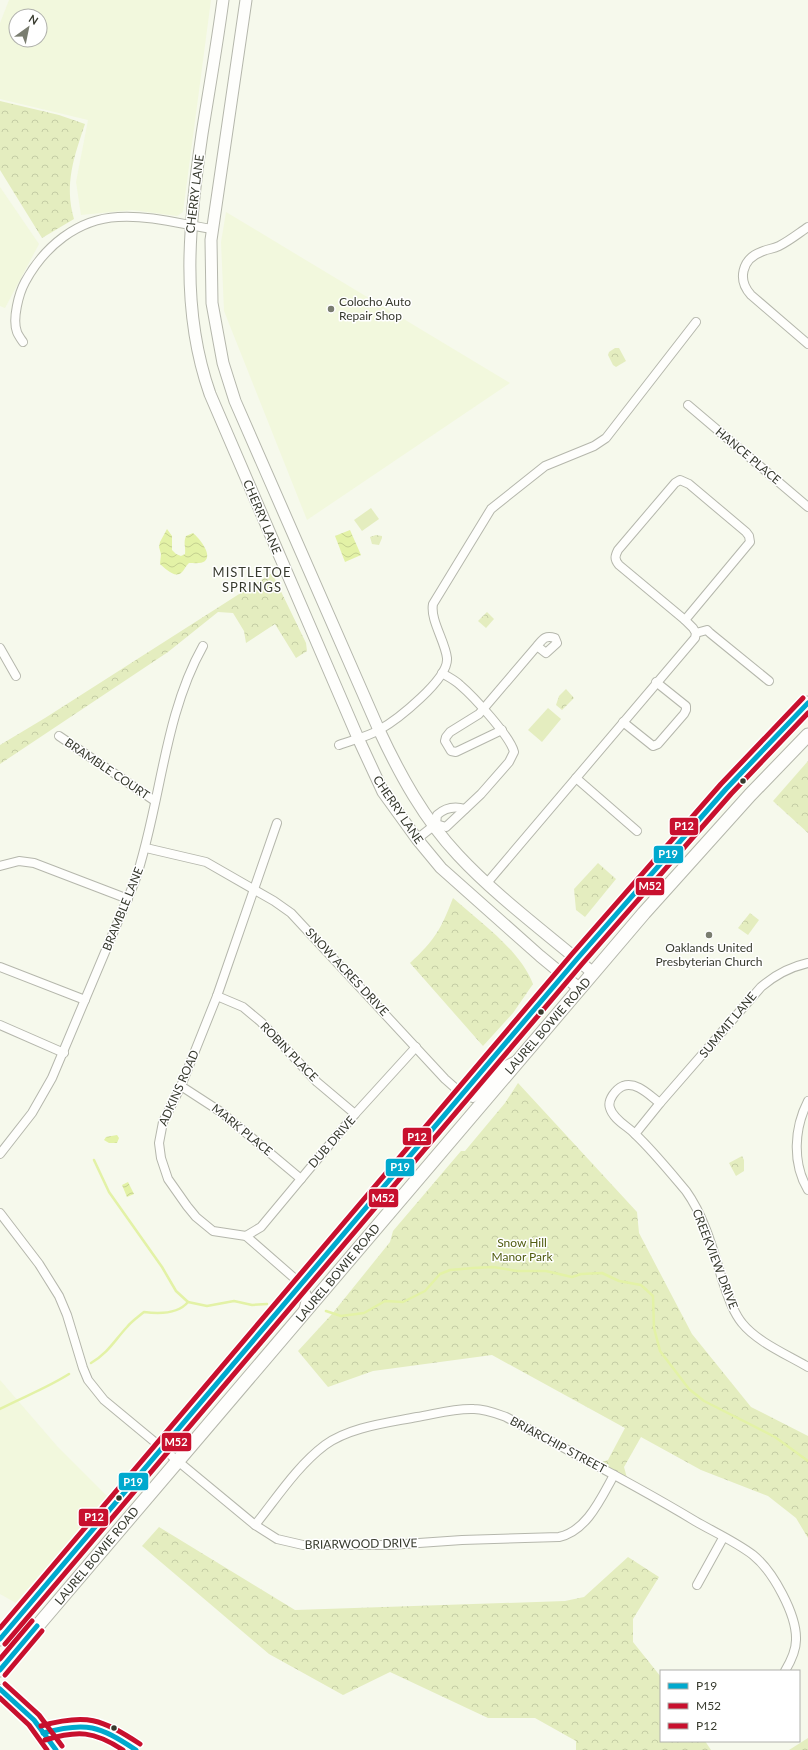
<svg xmlns="http://www.w3.org/2000/svg" width="808" height="1750" viewBox="0 0 808 1750" font-family="Lato,sans-serif">
	<defs>
		<pattern id="forest-crowns" width="20" height="18" patternUnits="userSpaceOnUse"><rect width="20" height="18" fill="#e4edbf"/><path d="M2 6a3 3 0 1 1 6 0M12 15a3 3 0 1 1 6 0" fill="none" stroke="#c4cca4"/></pattern>
		<pattern id="water-waves" width="16" height="10" patternUnits="userSpaceOnUse"><rect width="16" height="10" fill="#e3f2a6"/><path d="M0 5q4-4 8 0t8 0" fill="none" stroke="#c3d08f"/></pattern>
	</defs>
	<rect width="100%" height="100%" fill="#f6f9ec"/>
	<g fill="#f2f8dd" fill-rule="evenodd">
		<path d="M 9,0 L 211,0 L 183,212 L 177,216 L 132,210 L 81,215 L 76,182 L 88,120 L 0,99 L 0,23 ZM 16,16 L 40,16 L 40,40 L 16,40 Z"/>
		<polygon points="0,187 39,244 5,308 0,306"/>
		<polygon points="226,212 510,383 307,520 224,311 221,242"/>
		<polygon points="0,1380 57,1446 108,1497 16,1603 0,1594"/>
	</g>
	<g fill="url(#forest-crowns)">
		<path d="M 0,101 L 59,115 L 85,124 C 74,157 64,184 74,219 L 42,238 L 0,170 Z"/>
		<polygon points="615,348 619,348 626,361 616,367 613,365 608,355 609,352"/>
		<polygon points="376,535 382,536 382,538 379,545 372,544 370,537"/>
		<polygon points="272,573 306,643 307,651 296,658 275,624 246,643 244,631 233,613 218,612 168,652 0,764 0,745 45,718"/>
		<polygon points="487,612 494,619 486,628 478,621"/>
		<polygon points="566,689 574,698 562,710 556,705 559,696"/>
		<polygon points="808,761 808,833 773,801"/>
		<polygon points="598,863 616,879 585,917 576,910 574,889"/>
		<path d="M 453,898 C 480,922 520,950 533,984 L 513,1013 L 483,1046 L 410,963 C 435,940 441,929 453,898 Z"/>
		<polygon points="750,913 759,920 748,935 738,928"/>
		<polygon points="518,1083 637,1212 639,1233 692,1334 751,1407 808,1436 808,1538 796,1518 768,1496 701,1470 641,1437 624,1467 627,1478 599,1463 608,1460 625,1428 492,1355 373,1371 328,1387 298,1351 332,1314 390,1242 393,1231 461,1151 465,1151 505,1103"/>
		<polygon points="742,1156 744,1160 744,1171 736,1176 729,1163"/>
		<polygon points="159,1527 295,1610 565,1601 584,1597 628,1557 659,1577 633,1619 633,1642 661,1677 661,1741 705,1741 711,1750 576,1750 576,1741 535,1718 488,1718 390,1672 343,1695 269,1654 142,1546"/>
		<polygon points="808,1738 808,1750 789,1750"/>
	</g>
	<g fill="#e4edbf">
		<polygon points="371,508 379,519 362,531 354,520"/>
		<polygon points="548,708 561,719 542,742 528,730"/>
	</g>
	<g fill="url(#water-waves)">
		<path d="M 167,529 L 172,536 L 172,550 L 176,554 L 181,556 L 185,554 C 186,547 183,543 186,536 L 193,533 C 198,537 213,554 205,561 C 202,564 194,563 189,563 C 186,566 185,568 183,571 C 176,580 166,569 160,564 L 161,554 L 159,547 L 160,542 Z"/>
		<polygon points="350,530 361,555 345,562 335,536"/>
		<polygon points="117,1135 119,1138 117,1143 109,1143 104,1140 106,1137"/>
		<polygon points="128,1182 134,1194 127,1197 122,1185"/>
	</g>
	<g fill="none" stroke-linecap="round" stroke-linejoin="round">
		<g stroke="#e3f2a6" stroke-width="2.5">
			<polyline points="94,1160 109,1192 162,1267 176,1291 188,1302"/>
			<polyline points="326,1311 341,1316 364,1313 385,1301 403,1302 425,1291 440,1274 450,1270 473,1268 493,1267 517,1271 546,1271 572,1277 581,1274 602,1273 619,1281 641,1285 653,1296 654,1328 660,1351 689,1389 704,1401 775,1437 808,1461"/>
			<path d="M 91,1363 C 109,1352 114,1341 127,1327 C 132,1321 138,1317 144,1312 C 159,1314 178,1314 188,1302 L 207,1306 L 234,1301 L 252,1305 L 267,1304"/>
			<path d="M 0,1409 C 23,1397 47,1388 69,1374"/>
		</g>
		<defs>
			<g id="minor">
				<path d="M 808,227 C 799,233 789,241 779,246 C 773,249 767,249 761,252 C 742,259 737,280 751,295 L 808,344"/>
				<path d="M 23,342 C 21,339 18,335 17,332 C 12,319 19,293 25,282 C 44,247 77,219 118,217 C 149,215 181,224 212,229"/>
				<polyline points="688,405 808,507"/>
				<path d="M 680,480 L 689,484 L 746,532 L 749,536 L 750,542 L 685,620 L 619,565 C 614,559 615,556 618,550 L 675,483 Z"/>
				<polyline points="696,633 707,630 710,633 769,681"/>
				<polyline points="0,648 16,676"/>
				<polyline points="623,722 653,746 658,744 684,714 686,710 686,706 656,682"/>
				<path d="M 502,730 L 456,752 L 451,751 L 445,741 L 446,737 L 450,732 L 479,714 L 537,646 C 543,639 545,635 555,638 L 557,643 L 546,653 L 537,646"/>
				<polyline points="59,736 155,801"/>
				<path d="M 339,745 C 352,740 367,737 379,730 C 397,720 449,679 447,658 C 445,641 430,620 433,604 L 491,509 L 545,466 L 594,446 L 606,438 L 696,322"/>
				<polyline points="576,778 637,831"/>
				<polyline points="277,823 217,996 181,1086 163,1122 159,1143 161,1158 168,1179 187,1206 196,1217 213,1231 246,1236 301,1284 307,1295 303,1311"/>
				<path d="M 436,824 L 446,827 L 481,794 L 509,762 L 514,752 C 510,736 473,696 460,685 C 455,680 448,677 442,673"/>
				<path d="M 436,824 L 437,815 C 445,808 455,806 465,809"/>
				<polyline points="417,839 436,824"/>
				<polyline points="146,848 206,862 274,901 291,913 445,1079 462,1094 473,1098 483,1090 498,1069 516,1060"/>
				<polyline points="0,866 19,861 34,863 128,899"/>
				<polyline points="487,883 695,638 696,633 693,628 685,620"/>
				<polyline points="0,967 85,1000"/>
				<polyline points="217,996 243,1007 261,1022 317,1082 355,1114"/>
				<polyline points="0,1025 64,1053"/>
				<polyline points="181,1086 221,1112 301,1179"/>
				<path d="M 808,1101 C 794,1128 792,1163 808,1190"/>
				<path d="M 660,1103 C 650,1096 637,1081 623,1086 C 616,1089 607,1100 610,1108 C 613,1119 627,1126 635,1134 C 653,1151 670,1172 686,1191 C 704,1216 713,1249 722,1279 C 727,1293 732,1311 742,1323 C 757,1342 788,1355 808,1367"/>
				<path d="M 635,1134 L 660,1103 L 761,987 C 775,975 790,967 808,963"/>
				<path d="M 0,1154 L 32,1113 L 52,1078 L 135,881 C 161,805 163,717 203,646"/>
				<path d="M 0,1213 L 39,1264 L 59,1296 L 67,1315 L 83,1368 L 88,1380 L 104,1400 L 255,1525 L 277,1539 L 303,1545 L 390,1545 L 462,1540 L 559,1537 C 587,1531 601,1498 614,1475"/>
				<polyline points="246,1236 261,1227 355,1114 416,1047"/>
				<path d="M 255,1525 C 276,1499 297,1466 325,1445 C 350,1427 387,1423 417,1417 C 435,1414 455,1408 474,1409 C 485,1409 495,1413 506,1417 C 569,1451 634,1484 695,1521 C 714,1532 736,1542 753,1555 C 773,1571 797,1615 796,1640 C 796,1651 791,1661 785,1671"/>
				<polyline points="697,1585 723,1538"/>
				<polyline points="0,1689 34,1720 56,1750"/>
			</g>
			<g id="secondary">
				<path d="M 223,0 C 217,45 209,90 202,134 C 189,222 180,309 210,394 L 358,738 L 383,792 L 417,839 L 441,868 L 540,956 L 580,989"/>
				<path d="M 246,0 L 211,240 L 212,303 L 223,363 L 235,401 L 379,730 C 400,775 424,819 458,855 C 498,898 549,935 593,973"/>
			</g>
			<g id="primary">
				<polyline points="0,1639 577,959 681,841 726,789 808,703"/>
				<polyline points="0,1670 644,913 750,795 808,735"/>
			</g>
		</defs>
		<use href="#minor" stroke="#b5b7ac" stroke-width="10"/>
		<use href="#secondary" stroke="#b5b7ac" stroke-width="13"/>
		<use href="#primary" stroke="#b5b7ac" stroke-width="15"/>
		<use href="#minor" stroke="#fefefc" stroke-width="8"/>
		<use href="#secondary" stroke="#fefefc" stroke-width="11"/>
		<use href="#primary" stroke="#fefefc" stroke-width="13"/>
		<defs>
			<g id="bus-1">
				<polyline points="0,1639 577,959 726,789 808,703"/>
				<polyline points="0,1670 37,1626"/>
				<polyline points="0,1689 34,1720 56,1750"/>
				<path d="M 43,1733 C 87,1721 99,1726 136,1750"/>
			</g>
			<g id="bus-2">
				<polyline points="5,1644 582,964 731,794 808,713"/>
				<polyline points="5,1675 42,1631"/>
				<polyline points="0,1698 29,1725 47,1750"/>
				<path d="M 45,1740 C 78,1730 94,1731 123,1750"/>
			</g>
			<g id="bus-3">
				<polyline points="0,1628 572,954 721,784 803,698"/>
				<polyline points="0,1659 32,1621"/>
				<polyline points="5,1684 39,1715 62,1746"/>
				<path d="M 41,1726 C 87,1713 101,1719 140,1744"/>
			</g>
		</defs>
		<use href="#bus-1" stroke="#fff" stroke-width="8"/>
		<use href="#bus-2" stroke="#fff" stroke-width="8"/>
		<use href="#bus-3" stroke="#fff" stroke-width="8"/>
		<use href="#bus-1" stroke="#00a9ce" stroke-width="5"/>
		<use href="#bus-2" stroke="#c8102e" stroke-width="5"/>
		<use href="#bus-3" stroke="#c8102e" stroke-width="5"/>
	</g>
	<g fill="#7a7d70" stroke="#fff" stroke-width="1.5">
		<circle cx="331" cy="309" r="4"/>
		<circle cx="709" cy="935" r="4"/>
	</g>
	<g fill="#373a2e" stroke="#fff" stroke-width="1.5">
		<circle cx="743" cy="781" r="3.5"/>
		<circle cx="541" cy="1012" r="3.5"/>
		<circle cx="119" cy="1498" r="3.5"/>
		<circle cx="114" cy="1728" r="3.5"/>
	</g>
	<g text-anchor="middle" stroke-width="3" stroke-linejoin="round" paint-order="stroke">
		<g font-size="12" fill="#373a2e" stroke="#fff">
			<text transform="translate(195 194) rotate(-83)" y="4">CHERRY LANE</text>
			<text transform="translate(748 456) rotate(40)" y="4">HANCE PLACE</text>
			<text transform="translate(262 517) rotate(67)" y="4">CHERRY LANE</text>
			<text transform="translate(107 769) rotate(34)" y="4">BRAMBLE COURT</text>
			<text transform="translate(398 810) rotate(56)" y="4">CHERRY LANE</text>
			<text transform="translate(123 909) rotate(-68)" y="4">BRAMBLE LANE</text>
			<text transform="translate(347 972) rotate(47)" y="4">SNOW ACRES DRIVE</text>
			<text transform="translate(728 1025) rotate(-50)" y="4">SUMMIT LANE</text>
			<text transform="translate(548 1026) rotate(-49)" y="4">LAUREL BOWIE ROAD</text>
			<text transform="translate(289 1052) rotate(46)" y="4">ROBIN PLACE</text>
			<text transform="translate(179 1088) rotate(-66)" y="4">ADKINS ROAD</text>
			<text transform="translate(242 1130) rotate(39)" y="4">MARK PLACE</text>
			<text transform="translate(332 1142) rotate(-49)" y="4">DUB DRIVE</text>
			<text transform="translate(715 1259) rotate(69)" y="4">CREEKVIEW DRIVE</text>
			<text transform="translate(338 1273) rotate(-50)" y="4">LAUREL BOWIE ROAD</text>
			<text transform="translate(558 1445) rotate(28)" y="4">BRIARCHIP STREET</text>
			<text transform="translate(361 1544) rotate(-1)" y="4">BRIARWOOD DRIVE</text>
			<text transform="translate(97 1556) rotate(-50)" y="4">LAUREL BOWIE ROAD</text>
		</g>
		<g font-size="12" fill="#373a2e" stroke="#fff" text-anchor="start">
			<text x="339" y="306">Colocho Auto<tspan x="339" dy="14">Repair Shop</tspan></text>
			<text x="709" y="952" text-anchor="middle">Oaklands United<tspan x="709" dy="14">Presbyterian Church</tspan></text>
		</g>
		<g font-size="12" fill="#525d12" stroke="#fff">
			<text x="522" y="1247">Snow Hill<tspan x="522" dy="14">Manor Park</tspan></text>
		</g>
		<g font-size="13" letter-spacing="1" fill="#373a2e" stroke="#fff">
			<text x="252" y="577">MISTLETOE<tspan x="252" dy="15">SPRINGS</tspan></text>
		</g>
	</g>
	<g stroke="#fff" stroke-width="1.5">
		<rect x="669" y="817" width="30" height="19" rx="4" fill="#c8102e"/>
		<rect x="653" y="845" width="31" height="19" rx="4" fill="#00a9ce"/>
		<rect x="635" y="877" width="30" height="19" rx="4" fill="#c8102e"/>
		<rect x="402" y="1127" width="30" height="19" rx="4" fill="#c8102e"/>
		<rect x="385" y="1158" width="30" height="19" rx="4" fill="#00a9ce"/>
		<rect x="368" y="1188" width="31" height="20" rx="4" fill="#c8102e"/>
		<rect x="161" y="1432" width="31" height="20" rx="4" fill="#c8102e"/>
		<rect x="118" y="1472" width="31" height="19" rx="4" fill="#00a9ce"/>
		<rect x="78" y="1508" width="31" height="19" rx="4" fill="#c8102e"/>
	</g>
	<g font-size="11" text-anchor="middle" font-weight="bold" fill="#fff">
		<text x="684" y="830">P12</text>
		<text x="668" y="858">P19</text>
		<text x="650" y="890">M52</text>
		<text x="417" y="1141">P12</text>
		<text x="400" y="1171">P19</text>
		<text x="383" y="1202">M52</text>
		<text x="176" y="1446">M52</text>
		<text x="133" y="1486">P19</text>
		<text x="94" y="1521">P12</text>
	</g>
	<rect x="660" y="1670" width="140" height="72" fill="#ffffff" stroke="#afb0ab"/>
	<rect x="668" y="1683" width="20" height="6" fill="#00a9ce" stroke="#afb0ab"/>
	<text x="696" y="1690" font-size="12" fill="#373a2e">P19</text>
	<rect x="668" y="1703" width="20" height="6" fill="#c8102e" stroke="#afb0ab"/>
	<text x="696" y="1710" font-size="12" fill="#373a2e">M52</text>
	<rect x="668" y="1723" width="20" height="6" fill="#c8102e" stroke="#afb0ab"/>
	<text x="696" y="1730" font-size="12" fill="#373a2e">P12</text>
	<g transform="translate(28 28) rotate(33)"><circle r="19" fill="#ffffff" stroke="#afb0ab"/>
	<path d="M0-3L7 15L0 10L-7 15Z" fill="#7a7d70"/>
	<text y="-6" font-size="11" font-weight="bold" text-anchor="middle" fill="#373a2e">N</text>
	</g>
</svg>
